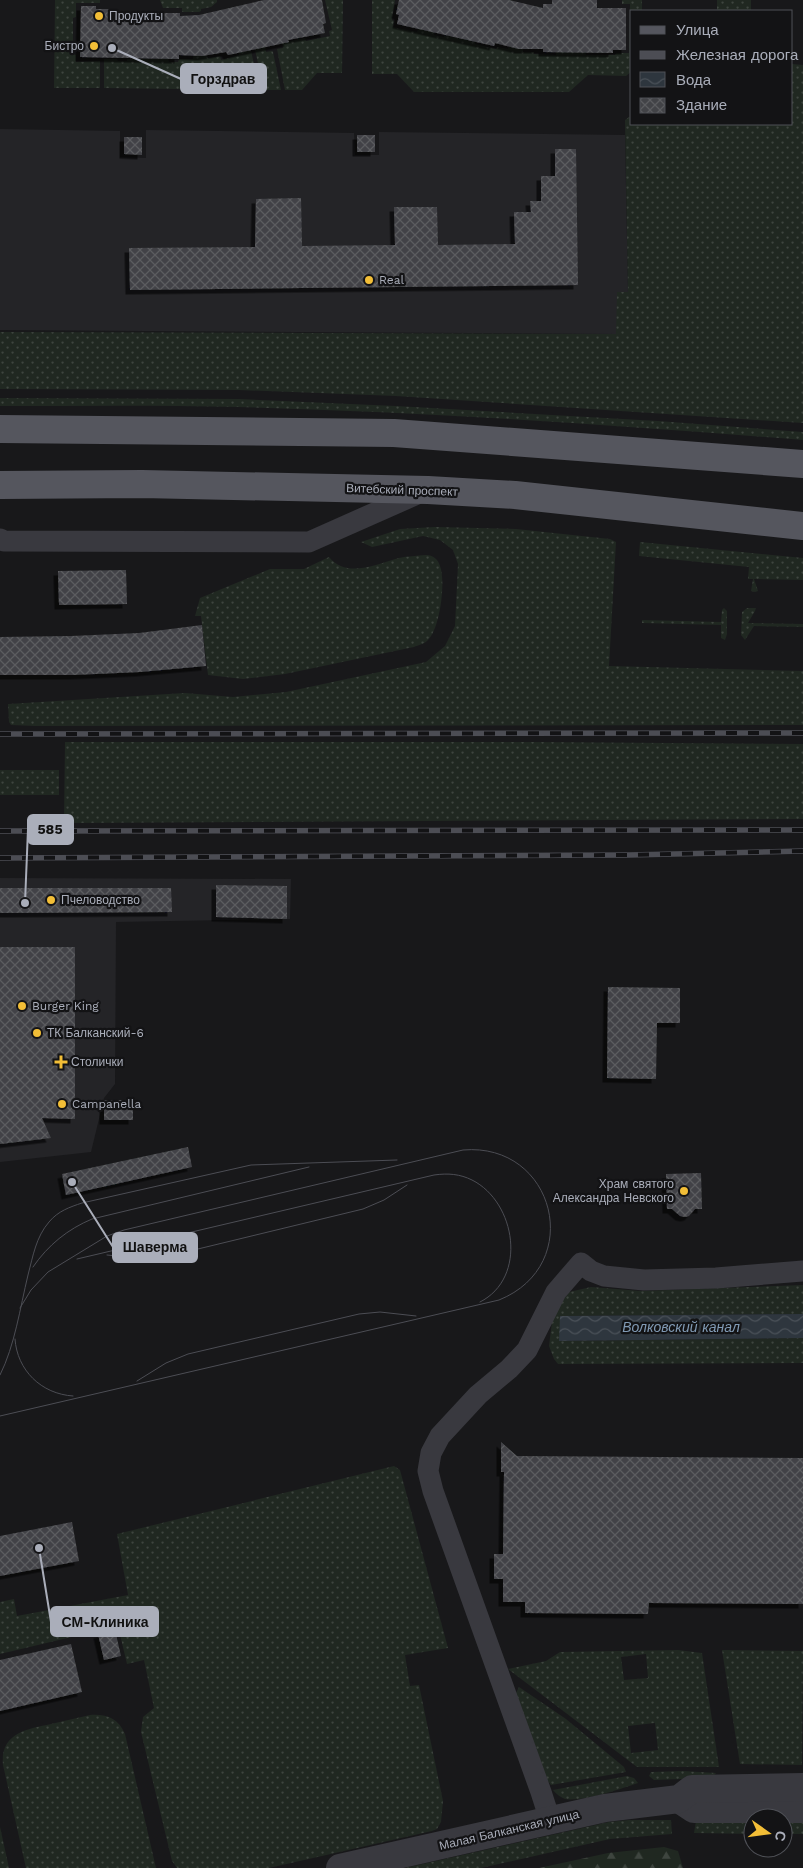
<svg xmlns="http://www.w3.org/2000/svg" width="803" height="1868" viewBox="0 0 803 1868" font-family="'Work Sans',sans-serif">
	<defs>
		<pattern id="grass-dots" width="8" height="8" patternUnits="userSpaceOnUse" patternTransform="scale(1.25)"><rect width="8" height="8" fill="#202821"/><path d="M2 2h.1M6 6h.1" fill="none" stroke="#3e453f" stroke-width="1.8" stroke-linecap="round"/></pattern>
		<pattern id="forest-firs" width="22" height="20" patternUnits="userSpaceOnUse" patternTransform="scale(1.25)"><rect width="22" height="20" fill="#202821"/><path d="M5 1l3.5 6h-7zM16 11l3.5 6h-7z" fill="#3e453f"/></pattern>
		<pattern id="water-waves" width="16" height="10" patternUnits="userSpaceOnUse" patternTransform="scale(1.25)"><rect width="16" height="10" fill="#2e363e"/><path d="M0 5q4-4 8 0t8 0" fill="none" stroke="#4a5158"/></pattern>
		<pattern id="building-cross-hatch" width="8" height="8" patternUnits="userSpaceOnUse" patternTransform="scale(1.25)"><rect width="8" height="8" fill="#424347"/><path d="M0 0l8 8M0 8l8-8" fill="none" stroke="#5b5c5f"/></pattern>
		<filter id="shadow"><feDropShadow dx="-4.5" dy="4.5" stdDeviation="0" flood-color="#0009"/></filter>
	</defs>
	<rect width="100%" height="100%" fill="#18181a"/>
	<g fill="#242427">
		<polygon points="0,129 120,131 120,157 146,158 146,130 354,133 355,155 379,155 379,132 625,135 628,292 617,292 617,334 0,330"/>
		<polygon points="0,878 291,879 290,919 116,922 115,1084 104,1098 91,1152 0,1162"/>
	</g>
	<g fill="url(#grass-dots)" fill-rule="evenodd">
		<polygon points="55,0 100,0 100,3 76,3 76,17 73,18 73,54 76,55 76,62 100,61 100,88 54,88"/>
		<polygon points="160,0 217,0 217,2 211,7 201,9 201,11 199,12 182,12 182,8 163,8"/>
		<polygon points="325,0 343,0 342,73 317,73 302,90 285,90 277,49 283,48 282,43 305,38 306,41 330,36 329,31 332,30"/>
		<polygon points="372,0 395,0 392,20 394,21 393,27 417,32 418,29 435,32 434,35 444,37 444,35 475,42 475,44 496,49 497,47 508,49 509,47 523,49 523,52 534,52 534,54 556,55 556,52 585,52 586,55 615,55 616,53 629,53 630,4 622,4 622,0 642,0 642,11 632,11 632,71 626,76 588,75 569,92 414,92 397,74 372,74"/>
		<rect x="717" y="0" width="34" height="11"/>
		<polygon points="265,46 266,52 272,51 273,52 281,90 264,90 255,50"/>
		<polygon points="249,50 251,51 260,90 104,88 104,59 117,59 118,61 127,61 127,59 168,59 169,62 178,62 179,59 193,59 193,56 207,56 208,58 220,56 221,60 239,55 239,53"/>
		<polygon points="792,64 803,65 803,423 396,396 239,390 0,389 0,332 616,334 617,292 628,292 625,120 632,115 632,124 792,124"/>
		<path d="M 0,398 L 239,399 L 396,406 L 658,421 L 803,432 L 803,440 C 615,425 427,412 238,407 C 159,405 79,406 0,406 Z"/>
		<polygon points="435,527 516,529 610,539 616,542 609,666 803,671 803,725 35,726 11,725 9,722 8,704 185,693 233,697 286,692 426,662 445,646 455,626 458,564 453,550 440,540 423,536 372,547 361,542 400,529"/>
		<polygon points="640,542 803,558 803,580 754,579 758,591 755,592 751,591 753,579 748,579 749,567 639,556"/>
		<path d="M 426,555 C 433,555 438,559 440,566 C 446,581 440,629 428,640 C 425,644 418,645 414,647 L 285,674 L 243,679 L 208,675 L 201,616 L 195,616 L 200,598 L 270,569 L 304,569 L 329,557 C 347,579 376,564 399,558 C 407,556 417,556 426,555 Z"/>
		<polygon points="724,608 727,611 727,634 725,640 721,638 721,625 642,623 642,620 721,622 722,610"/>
		<polygon points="747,608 756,608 755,611 748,623 803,624 803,627 754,626 745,640 741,635 742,612"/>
		<polygon points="65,742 535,742 803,744 803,819 64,823"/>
		<rect x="0" y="770" width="59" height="25"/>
		<polygon points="803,1285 803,1314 560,1316 560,1341 803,1338 803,1363 558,1364 554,1359 549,1346 553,1314 569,1292 591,1287 641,1291"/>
		<polygon points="394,1466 400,1470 448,1648 405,1655 410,1686 419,1685 443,1801 441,1822 437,1829 432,1831 269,1868 177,1868 172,1861 141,1732 143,1717 154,1708 144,1660 127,1664 118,1626 0,1654 0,1602 14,1599 17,1616 128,1595 117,1534"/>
		<path d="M 678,1650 L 702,1653 L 719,1767 L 637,1767 L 508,1669 L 546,1661 L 560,1652 ZM 646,1654 L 648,1678 L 624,1680 L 621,1657 ZM 655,1723 L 658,1750 L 631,1753 L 628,1726 Z"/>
		<polygon points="722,1650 803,1651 802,1765 740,1764"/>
		<polygon points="519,1687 566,1719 624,1767 626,1772 551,1785 544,1776 515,1695"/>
		<path d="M 90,1715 C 107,1714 118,1718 125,1734 L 156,1868 L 26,1868 L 3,1765 C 0,1733 27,1729 51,1724 C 64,1721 77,1718 90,1715 Z"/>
		<polygon points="683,1771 716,1773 712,1778 654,1780 649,1776 651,1772"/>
		<path d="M 627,1776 L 634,1778 L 638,1783 C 621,1789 582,1802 565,1799 C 560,1797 556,1794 553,1790 Z"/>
		<polygon points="629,1820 671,1820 672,1834 610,1839 481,1868 405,1868 609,1822"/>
		<polygon points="696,1821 753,1821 753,1834 694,1833"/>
		<rect x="783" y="1821" width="20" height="13"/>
		<polygon points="0,1827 9,1868 0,1868"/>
	</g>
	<polygon fill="url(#forest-firs)" points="664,1847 678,1851 683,1868 539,1868 608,1853"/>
	<polygon fill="url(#water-waves)" points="803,1314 803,1338 559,1341 560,1316"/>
	<g fill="url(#building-cross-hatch)" filter="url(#shadow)">
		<polygon points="264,0 322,0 326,23 323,24 325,33 288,40 289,42 228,55 226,52 202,56 179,55 179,59 80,57 81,6 96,6 96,9 118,9 118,13 180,13 180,16 199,15"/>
		<polygon points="399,0 509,0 543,8 543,4 552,4 552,0 597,0 597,8 626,8 626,50 613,50 613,53 543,52 543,49 519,49 495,43 494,46 397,24 399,15 396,14"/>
		<rect x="357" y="135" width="18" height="17"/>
		<polygon points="124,137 142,137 142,155 124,154"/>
		<polygon points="555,149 576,149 578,285 130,290 129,248 255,247 256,199 301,198 302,246 395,245 394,207 437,207 438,245 515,244 514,212 531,212 530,201 541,201 541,176 555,176"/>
		<polygon points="126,570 127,604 59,605 58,571"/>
		<polygon points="202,625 206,666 140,672 73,675 0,675 0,637 71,636 139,633"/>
		<polygon points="216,885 287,886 287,919 216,917"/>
		<polygon points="0,888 171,888 172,912 0,913"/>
		<polygon points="0,947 75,947 75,1119 42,1118 51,1138 0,1144"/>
		<polygon points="608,987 680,988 680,1023 657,1023 656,1079 607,1078"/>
		<rect x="104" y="1100" width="29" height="20"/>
		<polygon points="188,1147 192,1167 66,1195 62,1174"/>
		<polygon points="701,1173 702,1209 695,1209 689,1216 685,1217 680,1216 672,1209 667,1209 666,1174"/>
		<polygon points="501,1442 517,1456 803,1458 803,1604 649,1603 648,1614 525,1613 525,1602 503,1602 503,1579 494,1579 494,1554 503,1554 504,1472 501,1472"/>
		<polygon points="72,1522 79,1561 0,1576 0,1536"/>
		<polygon points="115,1630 121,1656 104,1660 98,1634"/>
		<polygon points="71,1644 82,1692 0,1711 0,1660"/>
	</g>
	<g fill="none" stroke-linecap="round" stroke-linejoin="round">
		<g stroke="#39393f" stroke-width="21">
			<polyline points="0,539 4,541 309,542 424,491"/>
			<polyline points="550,1820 541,1792 433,1491 428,1471 431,1453 440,1436 478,1395 509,1369 527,1350 556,1292 581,1263 591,1271 604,1276 644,1280 716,1278 803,1271"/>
		</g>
		<g stroke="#39393f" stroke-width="28">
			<polyline points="679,1799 694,1809 803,1809"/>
			<polyline points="340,1868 605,1808 679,1799 692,1789 803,1787"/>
		</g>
		<g stroke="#55565e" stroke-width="28">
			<polyline points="0,429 394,433 803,464"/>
			<polyline points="0,485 142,484 428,490 515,495 803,526"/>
		</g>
		<g stroke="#4c4d54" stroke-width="1">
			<path d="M 107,1255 C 128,1257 148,1260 169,1256 L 363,1209 L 384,1200 L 407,1185"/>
			<path d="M 77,1259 L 434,1175 C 448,1173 460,1174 472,1180 C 516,1202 528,1278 480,1302"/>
			<path d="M 33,1267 C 48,1245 68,1229 92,1219 L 309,1167"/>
			<path d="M 15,1339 C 17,1370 41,1394 73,1396"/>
			<path d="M 0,1375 C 15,1345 20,1308 28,1275 C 33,1256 36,1237 49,1222 C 58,1211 70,1207 82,1203 L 251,1165 L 397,1160"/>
			<polyline points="137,1381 166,1363 188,1354 359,1314 380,1312 416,1316"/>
			<path d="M 0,1416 L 499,1300 C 586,1265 555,1142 463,1150 L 124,1230 L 107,1236 L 48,1272 L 31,1290 L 20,1308"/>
		</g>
		<defs>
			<g id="rail">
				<polyline points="0,734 803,733"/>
				<polyline points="0,831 803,830"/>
				<polyline points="0,858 629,855 803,851"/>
			</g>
		</defs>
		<use href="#rail" stroke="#4c4d54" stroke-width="5.5"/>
		<use href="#rail" stroke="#131315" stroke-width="4" stroke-dasharray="11" stroke-linecap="butt"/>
	</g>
	<g fill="#f2be37" stroke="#131315" stroke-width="2">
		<circle cx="99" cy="16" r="5"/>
		<circle cx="94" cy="46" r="5"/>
		<circle cx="369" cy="280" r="5"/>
		<circle cx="51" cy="900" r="5"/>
		<circle cx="22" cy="1006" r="5"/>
		<circle cx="37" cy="1033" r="5"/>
		<path d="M58.5 1054.5h5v5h5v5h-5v5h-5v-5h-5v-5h5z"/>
		<circle cx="62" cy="1104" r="5"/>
		<circle cx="684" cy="1191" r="5"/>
	</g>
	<g text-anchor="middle" stroke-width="4.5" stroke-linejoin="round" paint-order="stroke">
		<g font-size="12" fill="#aaaeba" stroke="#131315" text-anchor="start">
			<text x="109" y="20">Продукты</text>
			<text x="84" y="50" text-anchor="end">Бистро</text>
			<text x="379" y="284">Real</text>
			<text x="61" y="904">Пчеловодство</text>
			<text x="32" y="1010">Burger King</text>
			<text x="47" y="1037">ТК Балканский-6</text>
			<text x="71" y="1066">Столички</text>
			<text x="72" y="1108">Campanella</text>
			<text x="674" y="1188" text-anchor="end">Храм святого<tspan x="674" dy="14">Александра Невского</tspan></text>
		</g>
		<g font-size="12" fill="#aaaeba" stroke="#131315">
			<text transform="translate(402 490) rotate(2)" y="4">Витебский проспект</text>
			<text transform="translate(509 1830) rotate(-13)" y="4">Малая Балканская улица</text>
		</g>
		<g font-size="14" font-style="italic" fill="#819ab4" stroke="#131315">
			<text x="681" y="1332">Волковский канал</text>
		</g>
	</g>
	<path fill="none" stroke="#aaaeba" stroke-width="2" d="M112 48L181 79M25 903L28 829M72 1182L113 1247M39 1548L51 1622"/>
	<g fill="#aaaeba" stroke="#131315" stroke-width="2">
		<circle cx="112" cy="48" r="5"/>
		<circle cx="25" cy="903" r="5"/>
		<circle cx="72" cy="1182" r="5"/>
		<circle cx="39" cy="1548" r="5"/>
	</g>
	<g fill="#aaaeba" stroke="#aaaeba" stroke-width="2">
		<rect x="181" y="64" width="85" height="29" rx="5"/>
		<rect x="28" y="815" width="45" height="29" rx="5"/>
		<rect x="113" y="1233" width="84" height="29" rx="5"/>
		<rect x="51" y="1607" width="107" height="29" rx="5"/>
	</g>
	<g font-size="14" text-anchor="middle" font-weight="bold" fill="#111">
		<text x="223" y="84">Горздрав</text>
		<text x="50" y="834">585</text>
		<text x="155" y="1252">Шаверма</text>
		<text x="105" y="1627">СМ-Клиника</text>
	</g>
	<rect x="630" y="10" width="162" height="115" fill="#131315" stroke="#4f5157"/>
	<rect x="640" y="26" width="25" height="8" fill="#55565e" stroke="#4f5157"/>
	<text x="676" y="35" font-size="15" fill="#aaaeba">Улица</text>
	<rect x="640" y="51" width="25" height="8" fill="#4c4d54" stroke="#4f5157"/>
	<text x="676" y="60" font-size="15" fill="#aaaeba">Железная дорога</text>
	<rect x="640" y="72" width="25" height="15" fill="url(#water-waves)" stroke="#4f5157"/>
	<text x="676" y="85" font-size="15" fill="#aaaeba">Вода</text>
	<rect x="640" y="98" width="25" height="15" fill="url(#building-cross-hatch)" stroke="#4f5157"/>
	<text x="676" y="110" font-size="15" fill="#aaaeba">Здание</text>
	<g transform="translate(768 1833) rotate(104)"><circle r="24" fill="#131315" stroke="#4f5157"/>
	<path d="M0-4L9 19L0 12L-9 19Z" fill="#f2be37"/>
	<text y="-8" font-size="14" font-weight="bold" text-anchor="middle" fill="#aaaeba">С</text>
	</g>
</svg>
